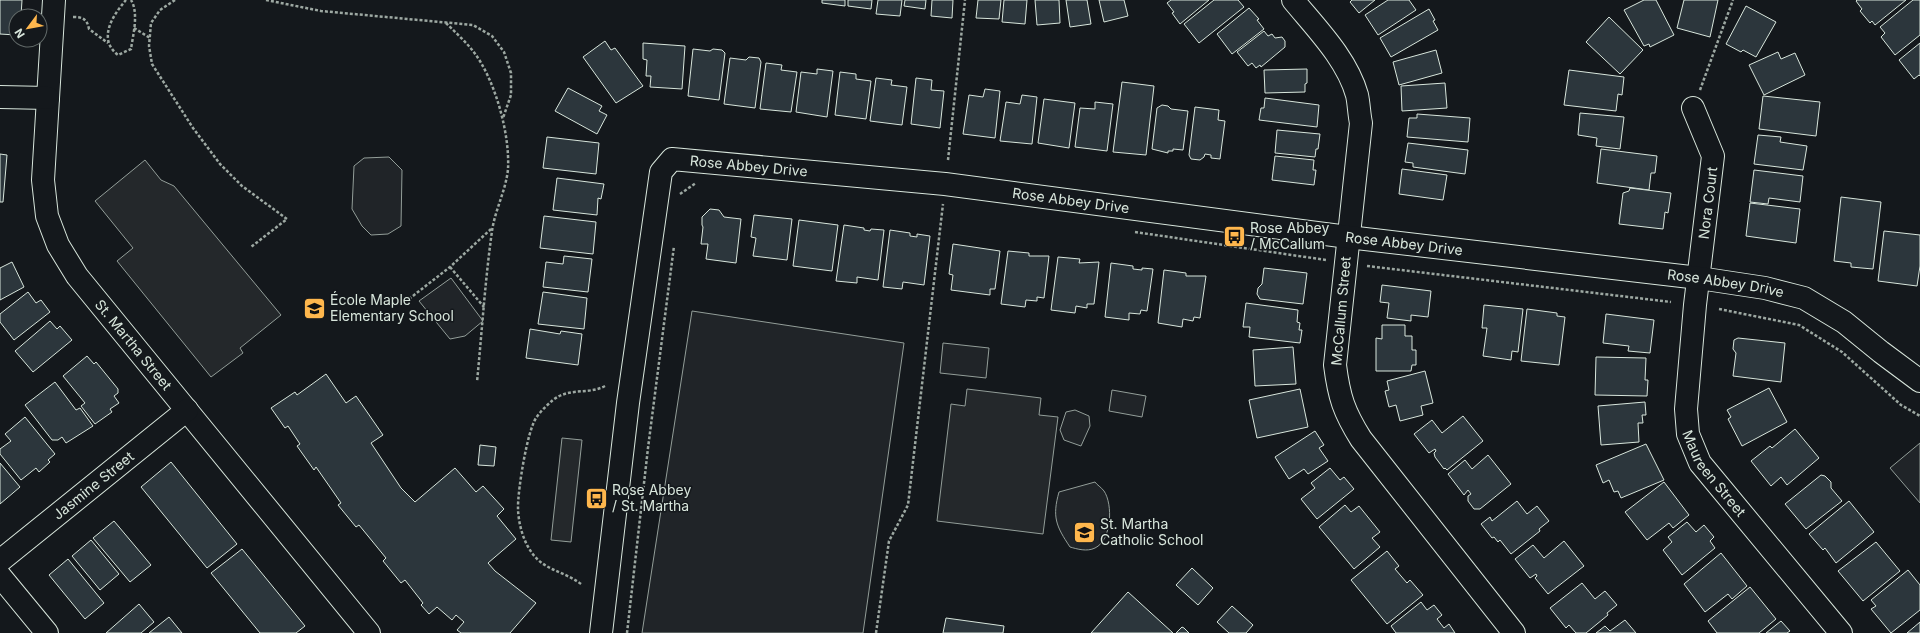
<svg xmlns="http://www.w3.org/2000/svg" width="1920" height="633" viewBox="0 0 1920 633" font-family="Inter,sans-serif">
	<rect width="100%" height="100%" fill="#14181c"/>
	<g fill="#202428" stroke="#939e99">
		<polygon points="389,157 402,170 401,226 388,234 371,235 362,226 352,209 354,166 364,158"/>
		<polygon points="451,278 483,321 465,336 450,339 419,301"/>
		<polygon points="692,311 904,343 863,633 642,633"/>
		<polygon points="943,343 989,348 986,378 940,373"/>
		<polygon points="1112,390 1146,396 1142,417 1109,411"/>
		<polygon points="1075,410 1089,416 1090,426 1081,446 1064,440 1060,430 1066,412"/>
		<polygon points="1920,443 1920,503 1890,468"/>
		<path d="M 1095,482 C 1097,485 1101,487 1104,491 C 1113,504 1112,540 1095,548 C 1087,552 1077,549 1070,547 C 1056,526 1052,517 1059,492 Z"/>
	</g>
	<g fill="#24282b" stroke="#939e99">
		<polygon points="145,160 161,180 174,186 281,315 240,348 243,353 211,377 117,261 133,248 95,201"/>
		<polygon points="967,389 1041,398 1039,415 1058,417 1043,534 937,521 951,404 965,406"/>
		<polygon points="562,438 582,440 571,542 551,540"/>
	</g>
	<g fill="#2c363c" stroke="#d8e6dc">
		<polygon points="0,0 22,0 21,16 16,16 16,35 0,34"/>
		<polygon points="822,0 845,0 845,6 822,3"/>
		<polygon points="848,0 872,0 871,9 848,6"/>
		<polygon points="878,0 902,0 900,16 876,14"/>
		<polygon points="905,0 926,0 925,9 904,6"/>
		<polygon points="932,0 953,0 952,18 931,16"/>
		<polygon points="978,0 1001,0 999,19 976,18"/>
		<polygon points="1004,0 1027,0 1025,24 1002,22"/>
		<polygon points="1035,0 1059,0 1060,23 1037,25"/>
		<polygon points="1066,0 1087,0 1091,24 1070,27"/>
		<polygon points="1099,0 1124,0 1128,16 1104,22"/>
		<polygon points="1171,0 1209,0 1180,24 1172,13 1174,12 1167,3"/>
		<polygon points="1214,0 1238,0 1244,7 1199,43 1184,24"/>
		<polygon points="1375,0 1359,13 1350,2 1352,0"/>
		<polygon points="1388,0 1409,0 1416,10 1378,35 1365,15"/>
		<polygon points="1644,0 1656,0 1674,35 1650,47 1649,44 1644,46 1624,10"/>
		<polygon points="1684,0 1718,0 1710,37 1677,28"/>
		<polygon points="1857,0 1906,0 1875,25 1872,21 1870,23 1860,11 1862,9 1856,1"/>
		<polygon points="1913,0 1920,0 1920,35 1895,55 1881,37 1885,33 1880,27"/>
		<polygon points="1746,6 1776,22 1756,57 1743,50 1741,52 1726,44"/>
		<polygon points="1249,8 1259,19 1257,20 1264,29 1232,54 1217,34"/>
		<polygon points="1429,9 1435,20 1433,21 1438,30 1391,57 1380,38"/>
		<polygon points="1609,17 1643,50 1620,74 1586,42"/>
		<polygon points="1264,31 1268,36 1272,34 1275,38 1282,37 1285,41 1285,47 1261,67 1260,65 1256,68 1252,63 1248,66 1237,52"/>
		<polygon points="605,41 611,50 615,48 643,86 616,103 583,57"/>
		<polygon points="643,43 685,46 682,89 650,87 651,76 646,76 647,60 643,59"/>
		<polygon points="1920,43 1920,76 1919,75 1914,79 1899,60"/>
		<polygon points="693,49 710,51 713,49 722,50 725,53 719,100 688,96"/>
		<polygon points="1436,50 1442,73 1399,85 1393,62"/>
		<polygon points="1778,52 1781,59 1795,53 1805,75 1764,95 1749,65"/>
		<polygon points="749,57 759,58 761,62 755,108 724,104 730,58 746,60"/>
		<polygon points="766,63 782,65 781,70 797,72 791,112 760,109"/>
		<polygon points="817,69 833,71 827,117 796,112 801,72 817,74"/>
		<polygon points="1307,69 1307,83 1305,84 1305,92 1265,93 1264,70"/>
		<polygon points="1569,70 1624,77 1622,95 1618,94 1616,111 1564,105"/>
		<polygon points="840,72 856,74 856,79 871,81 866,119 835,115"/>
		<polygon points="876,78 892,80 891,85 907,87 902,125 870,121"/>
		<polygon points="916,78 932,80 931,90 944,91 940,128 911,124"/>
		<polygon points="1122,82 1154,86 1146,155 1113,152"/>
		<polygon points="1445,83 1447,108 1402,111 1401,86"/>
		<polygon points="568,88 602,106 599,111 607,115 597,134 555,111"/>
		<polygon points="985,89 1000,91 995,138 963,134 969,95 983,97"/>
		<polygon points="1022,95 1037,97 1032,144 1000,141 1006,102 1020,104"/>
		<polygon points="1763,96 1820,102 1816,136 1759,129"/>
		<polygon points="1265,98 1319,105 1317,127 1259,120 1261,108 1264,108"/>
		<polygon points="1044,99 1075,103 1069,148 1038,143"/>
		<polygon points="1095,102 1113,104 1107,151 1075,147 1080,108 1095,109"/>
		<polygon points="1162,105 1168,106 1171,109 1188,111 1183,150 1173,149 1173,151 1168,151 1168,153 1152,149 1157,108"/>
		<polygon points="1195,107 1219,110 1218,120 1225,121 1220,159 1211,158 1211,155 1205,154 1204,157 1200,160 1191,159 1189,155"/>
		<polygon points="1580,113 1624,117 1620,149 1596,146 1597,138 1578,135"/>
		<polygon points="1417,114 1470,118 1468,142 1407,137 1409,118 1417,118"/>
		<polygon points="1277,130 1320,134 1318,149 1316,149 1315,157 1275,153"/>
		<polygon points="1758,135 1781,137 1780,142 1807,146 1803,170 1754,164"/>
		<polygon points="547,137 599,143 596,174 543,168"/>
		<polygon points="1408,143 1468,150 1465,174 1413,167 1413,163 1405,162"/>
		<polygon points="1601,149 1657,156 1655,173 1651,173 1649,190 1597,183"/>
		<polygon points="0,154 7,155 3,202 0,202"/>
		<polygon points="1275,156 1314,160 1313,170 1316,170 1314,185 1272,180"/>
		<polygon points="1402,169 1447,175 1443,200 1399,194"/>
		<polygon points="1754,170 1803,176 1800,202 1769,198 1768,204 1750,202"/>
		<polygon points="557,178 604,184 601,199 598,198 597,215 553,210"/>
		<polygon points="1630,188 1671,193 1668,213 1665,212 1663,229 1619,224 1623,193 1629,191"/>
		<polygon points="1841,197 1881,202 1873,269 1851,267 1851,263 1834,261"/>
		<polygon points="1750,203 1800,209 1796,243 1746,236"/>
		<polygon points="710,209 719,210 724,217 741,219 736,263 706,259 708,244 701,244 703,227 702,225 702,217"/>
		<polygon points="754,215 792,219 787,260 753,256 756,238 751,237"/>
		<polygon points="544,216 596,222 593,254 540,248"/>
		<polygon points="799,220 838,225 832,271 793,266"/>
		<polygon points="844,225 864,228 864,230 870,231 871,229 884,230 878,280 857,277 857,283 836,281"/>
		<polygon points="890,230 910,233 910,236 917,237 917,234 930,236 924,285 903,282 902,289 883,287"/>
		<polygon points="1884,231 1920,235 1920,266 1917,286 1878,281"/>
		<polygon points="953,244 1000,251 995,289 990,289 990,295 951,290 953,275 949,274"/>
		<polygon points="1008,251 1029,253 1029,256 1049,256 1044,298 1037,297 1037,301 1026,300 1025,307 1001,304"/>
		<polygon points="564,256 592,259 588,292 543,287 546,262 563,264"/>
		<polygon points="1058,257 1080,259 1079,263 1099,262 1094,304 1087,304 1087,308 1076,306 1075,313 1051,310"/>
		<polygon points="12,262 24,287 0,300 0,268"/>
		<polygon points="1111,263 1133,266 1133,269 1142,270 1142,268 1153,269 1147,311 1141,310 1140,314 1129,313 1129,320 1105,317"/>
		<polygon points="1264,268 1307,273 1303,304 1260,299 1257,294 1258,288 1262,284"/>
		<polygon points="1164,270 1186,273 1186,276 1206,276 1200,318 1194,317 1193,321 1183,319 1182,327 1158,323"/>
		<polygon points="1382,285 1431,291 1428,317 1411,315 1411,321 1387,318 1389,303 1380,302"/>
		<polygon points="28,292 36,303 41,300 50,312 14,340 0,322 0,314"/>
		<polygon points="543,292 587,298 584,329 538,324"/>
		<polygon points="1246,303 1298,310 1297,322 1300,323 1299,330 1302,330 1300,343 1249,337 1250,327 1243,327"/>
		<polygon points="1484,305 1523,309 1518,352 1512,351 1511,360 1483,356 1487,328 1482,328"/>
		<polygon points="1527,309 1557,313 1557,316 1565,317 1559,365 1521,361"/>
		<polygon points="1606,314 1654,320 1650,353 1628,351 1629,346 1603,343"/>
		<polygon points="50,321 57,329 60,326 72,340 33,372 15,351"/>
		<polygon points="1382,325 1405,325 1405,336 1412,336 1412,350 1416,350 1416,365 1412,365 1411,371 1376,371 1376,338 1382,339"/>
		<polygon points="530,329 560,334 561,331 582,334 578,365 526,358"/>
		<polygon points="1738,338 1785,343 1781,382 1733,376 1736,353 1733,349 1734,340"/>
		<polygon points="1293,347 1296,384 1255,386 1253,350"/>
		<polygon points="87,356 94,364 96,362 118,389 118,393 114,396 119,403 110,409 112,412 95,424 81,406 85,403 63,376"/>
		<polygon points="1596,357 1646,358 1645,380 1648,380 1647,396 1595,395"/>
		<polygon points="1425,371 1433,403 1421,406 1423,415 1400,421 1396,405 1389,407 1385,391 1389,390 1387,381"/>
		<polygon points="326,374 346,403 356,396 383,435 371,443 401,488 415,502 455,468 476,492 483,486 504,509 497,516 516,539 488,563 495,571 536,603 510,633 461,633 457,630 464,622 456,615 452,620 437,607 429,614 421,605 423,603 405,580 401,583 383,561 386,558 359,525 356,527 338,505 341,503 316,467 314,470 297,446 300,444 288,426 285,428 271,408 295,392 297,395"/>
		<polygon points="55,382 76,410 80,408 93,426 66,443 62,437 58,440 52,440 25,405"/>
		<polygon points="1769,388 1787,422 1742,446 1728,419 1731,417 1727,410"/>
		<polygon points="1300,389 1308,427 1257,438 1249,400"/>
		<polygon points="1645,402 1646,415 1642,415 1643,423 1638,423 1639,442 1601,445 1598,406"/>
		<polygon points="1463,416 1483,441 1447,470 1445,468 1444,469 1435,457 1434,453 1436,451 1435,449 1429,453 1414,434 1432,420 1442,433"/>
		<polygon points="25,417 55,454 48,460 50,462 39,472 36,468 21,480 0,454 0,449 11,441 5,434"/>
		<polygon points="1795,429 1819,458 1787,485 1781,477 1771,486 1751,461 1770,446 1772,448"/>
		<polygon points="1315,431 1324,445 1319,448 1328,461 1308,474 1304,469 1289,479 1275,457"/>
		<polygon points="1646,444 1664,480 1621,498 1618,491 1614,492 1609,480 1603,483 1596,465"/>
		<polygon points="480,445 496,447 494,466 478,465"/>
		<polygon points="1488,455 1511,484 1480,509 1474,509 1468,501 1468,496 1471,494 1468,490 1464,495 1448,474 1465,460 1472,469"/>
		<polygon points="171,462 237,544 207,568 141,487"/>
		<polygon points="0,463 20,487 0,504"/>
		<polygon points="1330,468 1340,480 1344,477 1354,489 1317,519 1301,499 1315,488 1311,483"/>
		<polygon points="1821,475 1825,476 1831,482 1831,488 1842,501 1806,529 1785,504"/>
		<polygon points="1664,482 1689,515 1673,528 1669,523 1647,540 1625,512"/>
		<polygon points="1517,501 1527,514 1537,506 1549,521 1539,529 1540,531 1511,554 1500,540 1498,542 1494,537 1492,538 1481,524 1490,517 1492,521"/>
		<polygon points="1849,501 1874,532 1836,563 1825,548 1823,550 1809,534"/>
		<polygon points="1345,505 1351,512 1359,506 1380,532 1372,538 1380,547 1354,569 1319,527"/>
		<polygon points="114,521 151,565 130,582 93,538"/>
		<polygon points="1687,522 1696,532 1704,525 1714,537 1710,541 1715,548 1682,575 1663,550 1672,542 1668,537"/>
		<polygon points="91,540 119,574 100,590 72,556"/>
		<polygon points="1564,541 1584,566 1548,594 1535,578 1537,576 1536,574 1530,578 1515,559 1533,545 1544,558"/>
		<polygon points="1876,542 1900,571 1863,601 1838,571"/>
		<polygon points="242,549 305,626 296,633 260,633 211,573"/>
		<polygon points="1387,551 1399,566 1395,569 1407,583 1410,580 1423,595 1387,624 1351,580"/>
		<polygon points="1721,553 1747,586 1732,599 1728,594 1705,612 1684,584"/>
		<polygon points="68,559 104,603 85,619 49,575"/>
		<polygon points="1192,568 1213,588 1198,605 1176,585"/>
		<polygon points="1908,570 1920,585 1920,610 1891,633 1871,609 1876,606 1871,600"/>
		<polygon points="1582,583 1595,599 1605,591 1617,605 1607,613 1608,615 1586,633 1576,633 1569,625 1566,628 1550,608"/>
		<polygon points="1750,587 1776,619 1759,633 1717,633 1708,621"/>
		<polygon points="1128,592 1173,633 1091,633"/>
		<polygon points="1421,602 1427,610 1434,605 1442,615 1437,619 1444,628 1449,624 1455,633 1396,633 1391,626"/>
		<polygon points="139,604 154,622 141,633 106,633"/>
		<polygon points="1232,606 1253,625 1246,633 1229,633 1217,622"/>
		<polygon points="169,617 182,633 149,633"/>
		<polygon points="946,618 1004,626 1003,633 943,633"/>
		<polygon points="1625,620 1636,633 1596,633 1605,626 1610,631"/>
		<polygon points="1781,621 1790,631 1787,633 1766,633"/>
		<polygon points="1920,622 1920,633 1907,633"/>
		<polygon points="1182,627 1184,628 1189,633 1176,633"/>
	</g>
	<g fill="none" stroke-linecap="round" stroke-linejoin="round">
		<defs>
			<g id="minor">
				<path id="s1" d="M 54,0 L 43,180 L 47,216 L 58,245 L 77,276 L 369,633"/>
				<path d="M 1293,0 C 1316,28 1347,59 1357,95 C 1359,104 1359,114 1361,123 L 1335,365 C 1339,397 1344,412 1361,439 L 1514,633"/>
				<polyline points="0,97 48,98"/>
				<path id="s2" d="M 1693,108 L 1713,156 L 1695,305 L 1686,409 L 1688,434 L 1700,463 L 1841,633"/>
				<path id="s3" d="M 0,561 L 187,410"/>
				<polyline points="0,576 47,633"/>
				<path id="s4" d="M 601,633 L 628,403 L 661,172 L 672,159 L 945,184 L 1348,237 L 1699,278 L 1765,288 L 1804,298 L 1844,322 L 1881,352 L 1920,381"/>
			</g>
		</defs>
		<use href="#minor" stroke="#d8e6dc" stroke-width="24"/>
		<g stroke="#9da8a2" stroke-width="2.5" stroke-dasharray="3 2" stroke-linecap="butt">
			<path d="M 126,0 C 113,15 97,39 118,55 L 131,49 C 133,35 139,13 131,0"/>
			<polyline points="175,0 160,10 151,23 149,46 152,64 193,128 220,164 242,186 287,219 251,247"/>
			<polyline points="266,0 321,11 473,25 492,36 504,52 511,73 511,95 503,118"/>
			<path d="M 73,17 C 83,17 87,19 89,29 L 108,43"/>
			<path d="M 446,23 C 455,32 465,41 473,51 C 495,79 510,134 508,169 C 506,190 495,210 492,231 C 485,281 482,331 477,382"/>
			<polyline points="134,28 150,38"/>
			<polyline points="1700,90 1733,0"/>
			<polyline points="948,160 965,0"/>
			<polyline points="680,194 696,183"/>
			<polyline points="1135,232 1326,260"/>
			<polyline points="1367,266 1671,302"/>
			<polyline points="450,267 484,307"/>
			<polyline points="409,299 450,267 491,229"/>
			<polyline points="1719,309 1799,325 1842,352 1901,405 1920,416"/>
			<path d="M 581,584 C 564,571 545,571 532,553 C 523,541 518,522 518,507 C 518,489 527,432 536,418 C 540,412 547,405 553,400 C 570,387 588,395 605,386"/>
			<polyline points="627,633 648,448 674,246"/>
			<polyline points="876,633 889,541 908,505 943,204"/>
		</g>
		<use href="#minor" stroke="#14181c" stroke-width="22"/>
	</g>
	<defs>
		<symbol id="bus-square" viewBox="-11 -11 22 22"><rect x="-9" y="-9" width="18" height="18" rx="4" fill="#ffb74d" stroke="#14181c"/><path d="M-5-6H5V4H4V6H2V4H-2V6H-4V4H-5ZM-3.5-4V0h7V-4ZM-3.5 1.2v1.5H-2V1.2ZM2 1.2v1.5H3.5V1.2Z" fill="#111"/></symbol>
		<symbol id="school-square" viewBox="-11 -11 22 22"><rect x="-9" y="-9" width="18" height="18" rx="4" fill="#ffb74d" stroke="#14181c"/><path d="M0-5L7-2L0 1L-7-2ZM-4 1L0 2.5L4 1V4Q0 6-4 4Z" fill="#111"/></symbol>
	</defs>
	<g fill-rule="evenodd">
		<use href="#bus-square" x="1222" y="224" width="25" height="25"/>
		<use href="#school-square" x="302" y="296" width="25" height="25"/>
		<use href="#bus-square" x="584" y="486" width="25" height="25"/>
		<use href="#school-square" x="1072" y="520" width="25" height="25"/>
	</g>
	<g text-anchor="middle" stroke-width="3" stroke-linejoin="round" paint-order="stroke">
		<g font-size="14" fill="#d8e6dc" stroke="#14181c">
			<text dy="5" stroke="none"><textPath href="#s4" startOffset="559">Rose Abbey Drive</textPath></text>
			<text dy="5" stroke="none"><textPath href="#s4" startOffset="883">Rose Abbey Drive</textPath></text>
			<text transform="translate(1708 203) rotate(-83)" y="5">Nora Court</text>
			<text dy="5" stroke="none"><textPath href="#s4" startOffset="1219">Rose Abbey Drive</textPath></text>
			<text dy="5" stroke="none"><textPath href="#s4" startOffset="1543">Rose Abbey Drive</textPath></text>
			<text transform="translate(1341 311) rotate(-85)" y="5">McCallum Street</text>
			<text dy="5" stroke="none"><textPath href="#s1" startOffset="373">St. Martha Street</textPath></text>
			<text dy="5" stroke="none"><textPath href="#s2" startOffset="379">Maureen Street</textPath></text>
			<text dy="5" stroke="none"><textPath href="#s3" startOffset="120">Jasmine Street</textPath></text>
		</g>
		<g font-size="14" fill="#d8e6dc" stroke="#14181c" text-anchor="start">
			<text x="1250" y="233">Rose Abbey<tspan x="1250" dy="16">/ McCallum</tspan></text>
			<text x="330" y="305">École Maple<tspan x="330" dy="16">Elementary School</tspan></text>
			<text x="612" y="495">Rose Abbey<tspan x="612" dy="16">/ St. Martha</tspan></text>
			<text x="1100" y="529">St. Martha<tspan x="1100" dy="16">Catholic School</tspan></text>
		</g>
	</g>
	<g transform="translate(28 28) rotate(238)"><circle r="19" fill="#14181c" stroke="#626a69"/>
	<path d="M0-3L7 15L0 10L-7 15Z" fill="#ffb74d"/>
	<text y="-6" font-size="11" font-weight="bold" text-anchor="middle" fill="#d8e6dc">N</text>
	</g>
</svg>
